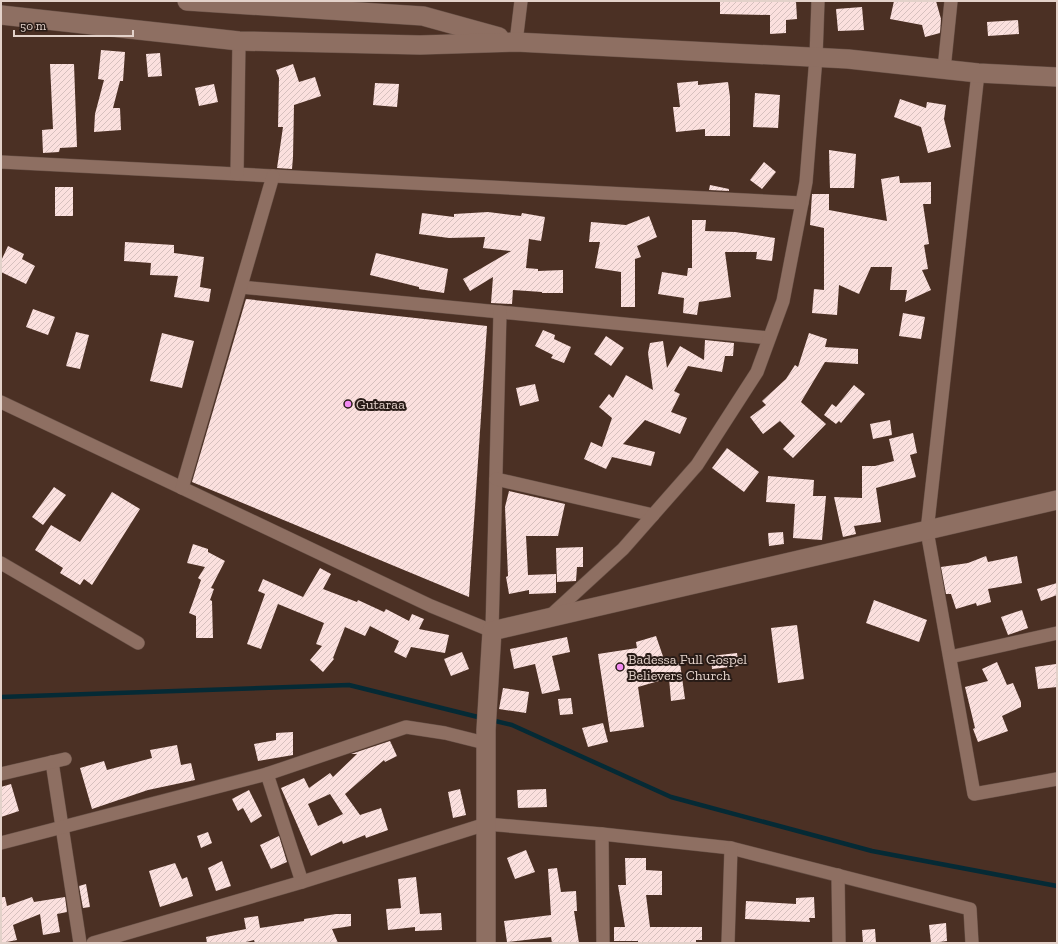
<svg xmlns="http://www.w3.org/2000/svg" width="1058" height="944" viewBox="0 0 1058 944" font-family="'Zilla Slab',serif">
	<defs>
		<pattern id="building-hatch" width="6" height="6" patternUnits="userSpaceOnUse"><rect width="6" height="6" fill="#fbe0de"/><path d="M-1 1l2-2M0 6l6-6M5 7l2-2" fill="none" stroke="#d6c0be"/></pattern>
	</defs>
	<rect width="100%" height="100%" fill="#4b3024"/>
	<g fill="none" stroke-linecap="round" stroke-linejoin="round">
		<g stroke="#052a35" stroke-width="4.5">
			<polyline points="1,697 349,685 482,718"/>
			<polyline points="491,720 512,725 671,797 872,851 1057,886"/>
		</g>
	</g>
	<g fill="url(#building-hatch)" fill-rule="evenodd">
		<polygon points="720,1 796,1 797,19 786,20 786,33 770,34 770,15 720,14"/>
		<polygon points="894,1 936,1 941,19 940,33 925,37 922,25 890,19"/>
		<polygon points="862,7 864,30 838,31 836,9"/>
		<polygon points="1018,20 1019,34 988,36 987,22"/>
		<polygon points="101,50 125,52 123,81 120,81 113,108 120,108 121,130 94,132 95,114 104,80 98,79"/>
		<polygon points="160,53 162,76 148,77 146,54"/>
		<polygon points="50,64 74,64 77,147 60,148 59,152 43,153 42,130 53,129"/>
		<polygon points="293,64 299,82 315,77 321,96 294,105 293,157 292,169 277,168 283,127 278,127 279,78 276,70"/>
		<polygon points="698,81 698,85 728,82 730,97 730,136 705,136 705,129 676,132 673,107 680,107 677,83"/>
		<polygon points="375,83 399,84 397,107 373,105"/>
		<polygon points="214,84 218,102 199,106 195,88"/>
		<polygon points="755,93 780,95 778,128 753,127"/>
		<polygon points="900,99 926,108 927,102 946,105 944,119 951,147 928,153 921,127 894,117"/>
		<polygon points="829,150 856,154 854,188 830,188"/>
		<polygon points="764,162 776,172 762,189 750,180"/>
		<polygon points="899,176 900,183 931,182 931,204 923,204 929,244 924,245 928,269 922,270 931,290 905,302 907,290 890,290 892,267 871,267 859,294 839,285 837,315 812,313 814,289 824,290 824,228 810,225 812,194 829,194 829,210 887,221 881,179"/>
		<polygon points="710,185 729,189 729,191 709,190"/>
		<rect x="55" y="187" width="18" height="29"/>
		<polygon points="488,212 521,216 522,213 545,217 541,241 529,239 526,268 538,269 538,271 563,270 563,293 542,293 542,292 513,290 512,304 491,303 493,277 470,291 463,279 511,251 483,248 485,237 449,238 419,234 422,213 454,217 454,214"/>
		<polygon points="649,216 657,237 637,246 641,257 635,259 635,307 621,307 621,272 595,268 600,242 589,242 591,222 626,225"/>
		<polygon points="692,220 706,220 705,231 735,232 775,238 772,261 756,259 757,252 725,252 731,297 699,302 697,315 683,313 684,298 658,294 662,272 687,276 688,268 692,268"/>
		<polygon points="125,242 174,245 174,253 204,257 200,287 211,289 209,302 174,297 178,276 150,275 151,263 124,261"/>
		<polygon points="8,246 24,254 22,259 35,266 26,284 1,272 1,261"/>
		<polygon points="376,253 448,269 444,293 419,289 419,287 370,275"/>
		<polygon points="246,299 487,326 469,597 192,482"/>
		<polygon points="33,309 55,317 48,335 26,327"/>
		<polygon points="903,313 925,317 921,339 899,336"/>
		<polygon points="543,330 555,335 554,339 571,347 564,363 551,358 553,355 535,346"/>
		<polygon points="76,332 89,335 80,369 66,366"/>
		<polygon points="162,333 194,341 182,388 150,381"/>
		<polygon points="809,333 827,339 825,347 858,349 858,364 825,362 801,402 826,424 793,458 783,449 795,436 780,421 763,434 750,417 766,405 762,401 786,379 795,365 798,367"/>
		<polygon points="606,336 624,348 611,366 594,354"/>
		<polygon points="705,340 734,343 733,356 725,356 722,372 688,366 674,391 680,394 671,412 687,418 680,434 645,420 623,444 655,452 651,466 612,457 606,469 584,459 591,442 602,447 612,418 599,407 609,394 613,398 626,375 653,390 648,353 650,343 663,341 667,368 680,346 704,360"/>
		<polygon points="535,384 539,401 520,406 516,388"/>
		<polygon points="854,385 865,394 841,423 839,421 836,424 824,415 832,404 836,407"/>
		<polygon points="890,420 892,435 873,439 870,424"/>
		<polygon points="913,433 917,453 910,455 916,477 876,488 881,522 854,526 856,534 843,537 834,497 862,498 862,466 875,466 894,461 889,439"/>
		<polygon points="727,448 759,472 744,492 712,468"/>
		<polygon points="768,476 814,480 813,496 826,496 822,540 793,538 795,504 766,502"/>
		<polygon points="54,487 66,495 43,525 32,517"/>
		<polygon points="509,491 565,504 558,536 526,536 528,575 556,574 556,593 529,594 529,590 509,594 506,577 508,576 505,507"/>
		<polygon points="112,492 140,509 92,585 84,579 80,585 60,573 63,568 35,550 51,525 80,542"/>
		<polygon points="783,532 784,544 769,546 768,533"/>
		<polygon points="193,544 208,549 208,552 225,561 211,588 214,589 210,600 212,601 213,638 196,638 196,616 189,613 201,580 198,578 205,567 187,563"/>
		<polygon points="583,547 583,567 577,567 576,581 557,582 556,548"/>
		<polygon points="986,556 988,562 1017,556 1022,583 988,589 991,602 977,606 976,603 956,609 951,594 946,594 941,567 968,563"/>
		<polygon points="320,568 331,574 323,589 357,602 358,600 384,612 386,609 409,621 412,614 424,619 419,629 449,635 445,653 411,647 406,658 394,652 399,641 370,626 365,636 345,627 333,658 334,659 323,672 310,660 322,646 316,644 324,623 278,604 261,649 247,644 265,594 258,591 263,579 303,597"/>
		<polygon points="1057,583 1057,595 1041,601 1037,589"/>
		<polygon points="874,600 927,620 919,642 866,623"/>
		<polygon points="1022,610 1028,628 1008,635 1001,617"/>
		<polygon points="797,625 804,679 778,683 771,628"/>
		<polygon points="656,636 666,665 680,663 685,699 671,701 669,678 638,687 644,727 610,732 598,654 637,648 636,642"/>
		<polygon points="567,637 570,652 552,656 560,690 542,694 535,664 514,669 510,649"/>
		<polygon points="462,652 469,669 451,676 444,659"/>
		<polygon points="737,653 739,666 712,669 711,656"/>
		<polygon points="997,662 1007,685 1013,683 1021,702 1021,707 1002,716 1008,731 978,742 973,729 975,728 965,687 988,681 982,669"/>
		<polygon points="1056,664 1057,687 1038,689 1035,667"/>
		<polygon points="503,688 529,692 526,713 499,709"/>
		<polygon points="571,698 573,714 560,715 558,699"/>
		<polygon points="603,723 608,742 588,747 582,728"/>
		<polygon points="293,732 293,755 258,761 254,744 276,740 276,733"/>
		<path d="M 390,741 L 397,756 L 385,762 L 384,760 L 345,794 L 360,815 L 381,808 L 388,830 L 366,838 L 365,835 L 343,844 L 342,841 L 311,856 L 281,788 L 304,778 L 309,788 L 330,773 L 333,777 L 357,754 L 351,754 ZM 330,794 L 343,814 L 318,826 L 308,804 Z"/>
		<polygon points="177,745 181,765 191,763 195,780 148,790 92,809 80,768 104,761 107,770 152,758 150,750"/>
		<polygon points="11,784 19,811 1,817 1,787"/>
		<polygon points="460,789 466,815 453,818 448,792"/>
		<polygon points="546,789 547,807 518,808 517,790"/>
		<polygon points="249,790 262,816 251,823 243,808 238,811 232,799"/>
		<polygon points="208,832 212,843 201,848 197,836"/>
		<polygon points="279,836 287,862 271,869 260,845"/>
		<polygon points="526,850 535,872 515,879 507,858"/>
		<polygon points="625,858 646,858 646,870 662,871 662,895 646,895 650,927 702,927 702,940 696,940 696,943 638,943 638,941 614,941 614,927 625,927 618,885 626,885"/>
		<polygon points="222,861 231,886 216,891 208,868"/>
		<polygon points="175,863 182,879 187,877 193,896 160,907 149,871"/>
		<polygon points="557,868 561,892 576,891 577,911 574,911 579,943 552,943 551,937 507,942 504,921 551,915 548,869"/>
		<polygon points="416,877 420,914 441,913 442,930 415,931 415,927 388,930 386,909 401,908 398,879"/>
		<polygon points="86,884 90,907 83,908 79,886"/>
		<polygon points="1,897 5,897 7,906 32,897 34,902 65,897 67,912 57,914 60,932 43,935 40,914 13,925 17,940 1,943"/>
		<polygon points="814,897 815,918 809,918 810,922 745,919 746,901 796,904 796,898"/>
		<polygon points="336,914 351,914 351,926 332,929 338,943 255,943 254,940 242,943 207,943 206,937 246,929 244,918 258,916 260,928 304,921 304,919"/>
		<polygon points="946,923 947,941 931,943 929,925"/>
		<polygon points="875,929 876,943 863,943 862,930"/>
	</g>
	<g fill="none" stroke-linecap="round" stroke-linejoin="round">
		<defs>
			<g id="street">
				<polyline points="516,42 521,1"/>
				<polyline points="944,69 951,1"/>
				<polyline points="978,73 927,531 974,794 1057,779"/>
				<polyline points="1,162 802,203"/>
				<polyline points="237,174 239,41"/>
				<polyline points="241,287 769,338"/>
				<polyline points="1,402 431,606 492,631 500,312"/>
				<polyline points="496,479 653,515"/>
				<polyline points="182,488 273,176"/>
				<polyline points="1,563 138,643"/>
				<polyline points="549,617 623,549 697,465 757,372 783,301 806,182 816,57 818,1"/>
				<polyline points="950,657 1057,633"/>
				<polyline points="52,762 80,943"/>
				<polyline points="1,774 65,759"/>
				<polyline points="267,774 302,882"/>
				<polyline points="602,834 603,943"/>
				<polyline points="1,843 267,774 406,727 445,733 485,743"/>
				<polyline points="838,875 839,943"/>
				<polyline points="93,943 302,882 486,824 602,834 731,848 970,909 972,943"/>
				<polyline points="728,943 731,848"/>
			</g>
			<g id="secondary">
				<polyline points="187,1 423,16 499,37"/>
				<polyline points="1,15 239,41 420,45 516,42 848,59 978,73 1057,77"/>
				<polyline points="486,943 486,730 492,631 1057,500"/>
			</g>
		</defs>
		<use href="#street" stroke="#664f45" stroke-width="14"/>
		<use href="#secondary" stroke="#664f45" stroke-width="20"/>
		<use href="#street" stroke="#8e6f62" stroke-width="13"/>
		<use href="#secondary" stroke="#8e6f62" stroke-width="19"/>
	</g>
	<g fill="#f28af2" stroke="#281b16" stroke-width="1.5">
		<circle cx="348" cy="404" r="4"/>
		<circle cx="620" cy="667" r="4"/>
	</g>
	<g text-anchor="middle" stroke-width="4" stroke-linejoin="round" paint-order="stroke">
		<g font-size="14" fill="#e3d2ca" stroke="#281b16" text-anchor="start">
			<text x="356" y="409">Gutaraa</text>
			<text x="628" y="664">Badessa Full Gospel<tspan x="628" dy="16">Believers Church</tspan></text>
		</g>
	</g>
	<rect width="1058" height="944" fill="none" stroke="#e3d2ca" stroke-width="4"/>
	<path d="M14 30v6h119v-6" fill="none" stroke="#e3d2ca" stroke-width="2"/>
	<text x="20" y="30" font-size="12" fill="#e3d2ca" stroke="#281b16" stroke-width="3" paint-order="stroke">50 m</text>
</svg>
